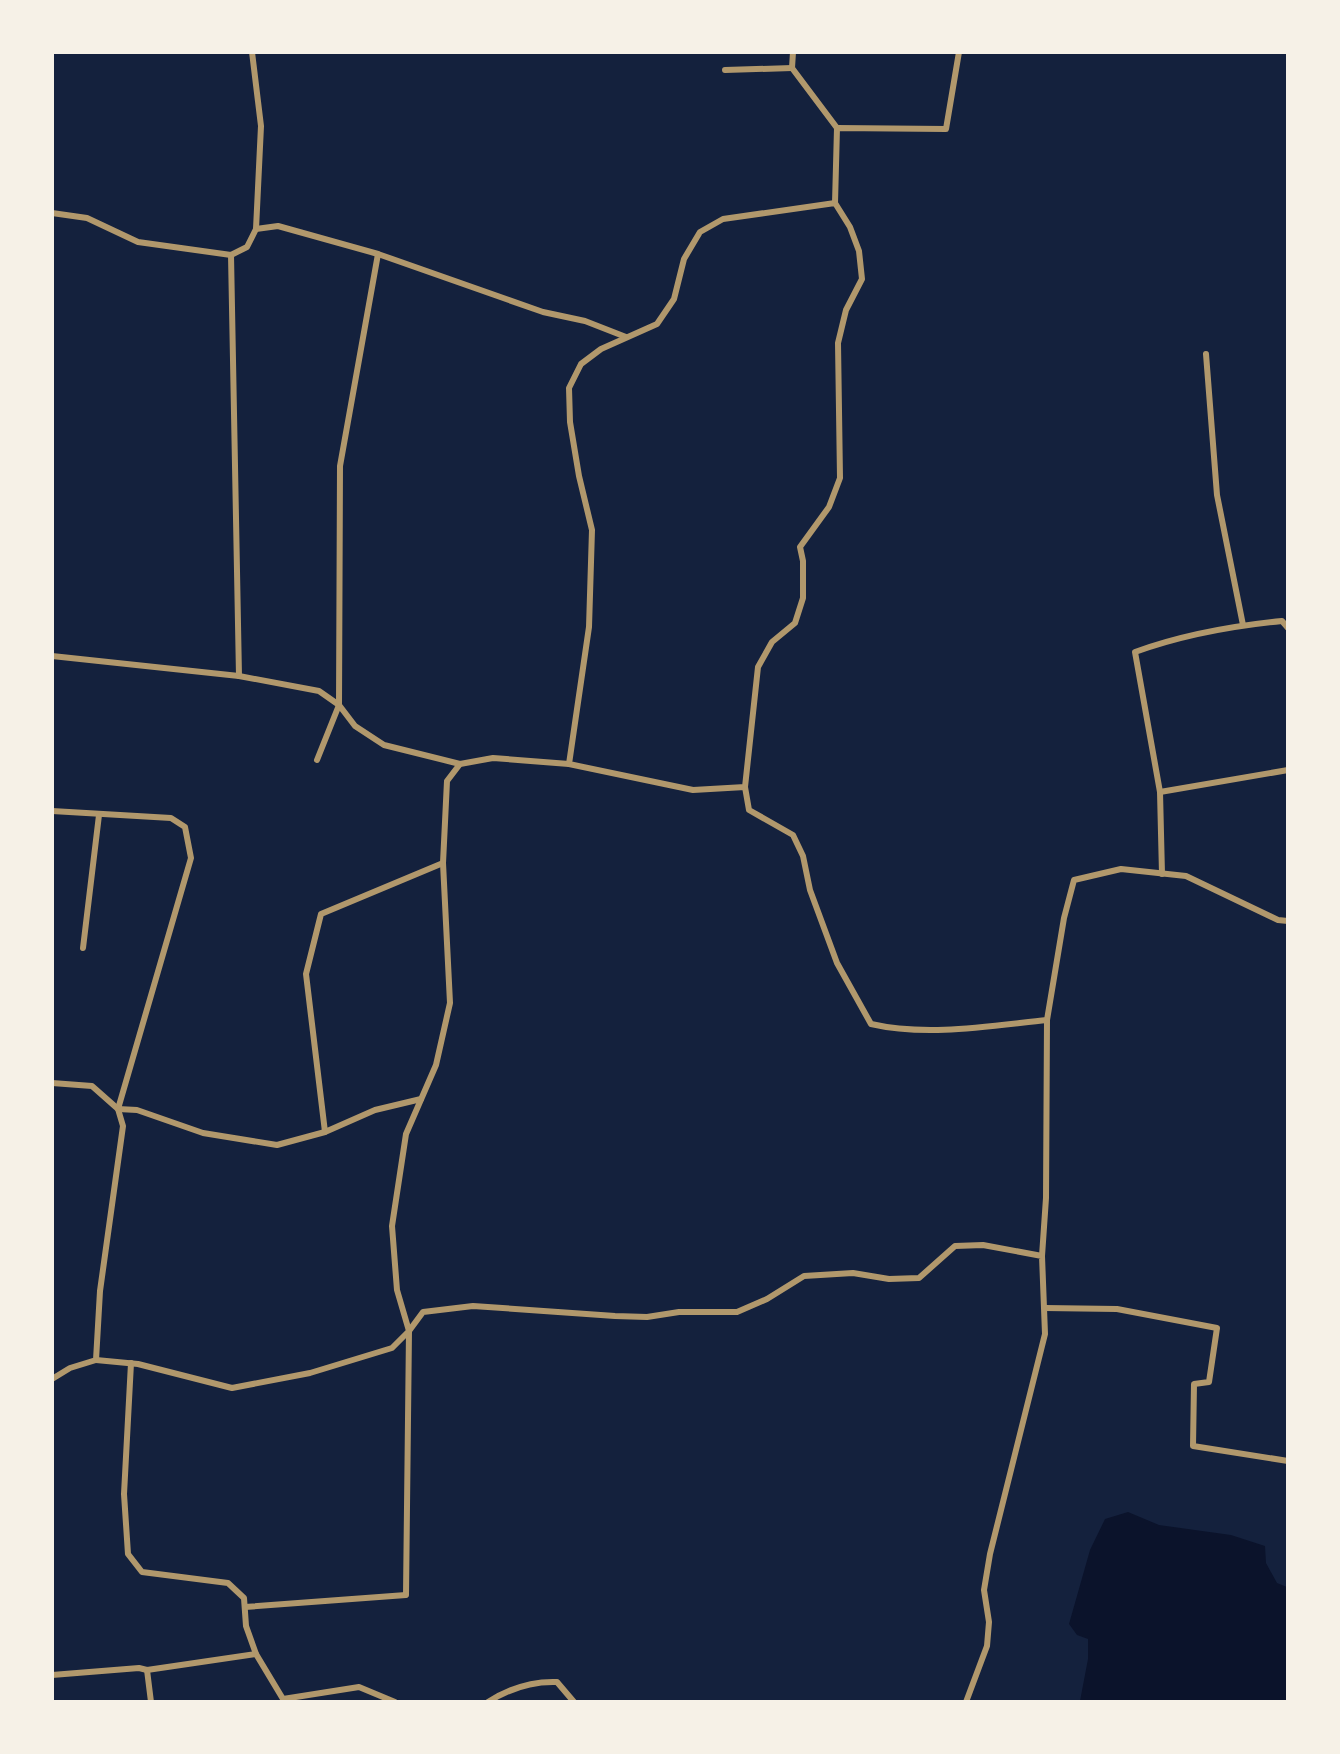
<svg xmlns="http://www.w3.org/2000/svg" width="1340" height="1754" viewBox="0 0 1340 1754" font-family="Figtree,sans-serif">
	<rect width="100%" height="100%" fill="#14213d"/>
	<polygon fill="#0b132b" points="1128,1512 1159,1525 1231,1535 1265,1546 1266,1563 1277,1583 1287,1587 1287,1701 1080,1701 1088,1659 1088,1639 1077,1635 1069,1624 1090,1550 1105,1519"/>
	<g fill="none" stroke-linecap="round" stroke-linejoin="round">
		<g stroke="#b1986c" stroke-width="6">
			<polyline points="793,52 792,68 837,128"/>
			<polyline points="725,70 792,68"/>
			<polyline points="835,203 837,128 946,129 959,52"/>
			<polyline points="52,213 87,218 138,242 231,255 247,247 256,229 261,126 252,52"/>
			<polyline points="256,229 278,226 378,254 543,312 585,321 626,337"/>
			<polyline points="231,255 239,676"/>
			<polyline points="1206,354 1217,495 1243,625"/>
			<polyline points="52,656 239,676 319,691 339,705 355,726 384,745 460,764"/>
			<polyline points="317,760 339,705 340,466 378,254"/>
			<path d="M 745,787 L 693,790 L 569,764 L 589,627 L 592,530 L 579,476 L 570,422 L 569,388 L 581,364 L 601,349 L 657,324 L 674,299 L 684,259 L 700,232 L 723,219 L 835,203 L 850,227 L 859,251 L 862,279 L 846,310 L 838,343 L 840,478 L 829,507 L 800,547 L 803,561 L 803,598 L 795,623 L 772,642 L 758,667 L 745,787 L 749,810 L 793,835 L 803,856 L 810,890 L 837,963 L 871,1024 C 927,1037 990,1026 1047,1020 L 1064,918 L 1074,880 L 1121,869 L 1186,876 L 1278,920 L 1288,921"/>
			<polyline points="1160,792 1288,770"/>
			<polyline points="52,811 171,818 185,827 191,858 118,1109 137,1110 203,1133 277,1145 325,1132"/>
			<path d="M 1162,874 L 1160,792 L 1135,652 C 1182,635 1231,626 1282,621 L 1288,628"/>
			<polyline points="83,948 99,815"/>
			<polyline points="52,1083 92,1086 118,1109 123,1126 100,1291 96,1360 70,1368 52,1379"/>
			<polyline points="421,1099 375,1110 325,1132 306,974 321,914 443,863"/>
			<polyline points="1042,1256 1046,1198 1047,1020"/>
			<polyline points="1045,1308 1117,1309 1217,1328 1209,1382 1194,1384 1193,1446 1288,1461"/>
			<polyline points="96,1360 138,1364 232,1388 310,1373 392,1348 409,1331 397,1290 392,1226 406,1134 436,1065 450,1003 443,863 447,781 460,764 493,758 569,764"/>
			<polyline points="131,1363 124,1494 128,1554 142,1572 228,1583 244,1598 246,1626 256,1654 283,1699 359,1687 395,1702"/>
			<polyline points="245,1607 406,1595 409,1331 423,1312 473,1306 615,1316 647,1317 679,1312 737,1312 767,1299 804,1276 853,1273 889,1279 919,1278 955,1246 983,1245 1042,1256 1045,1334 990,1554 984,1590 989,1622 987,1646 966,1702"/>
			<polyline points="147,1670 151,1702"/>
			<polyline points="52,1675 139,1668 147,1670 256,1654"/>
			<path d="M 488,1702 C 510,1688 531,1681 557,1682 L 574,1702"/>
		</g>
	</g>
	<rect width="1340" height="1754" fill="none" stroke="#f6f1e7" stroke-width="108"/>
</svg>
